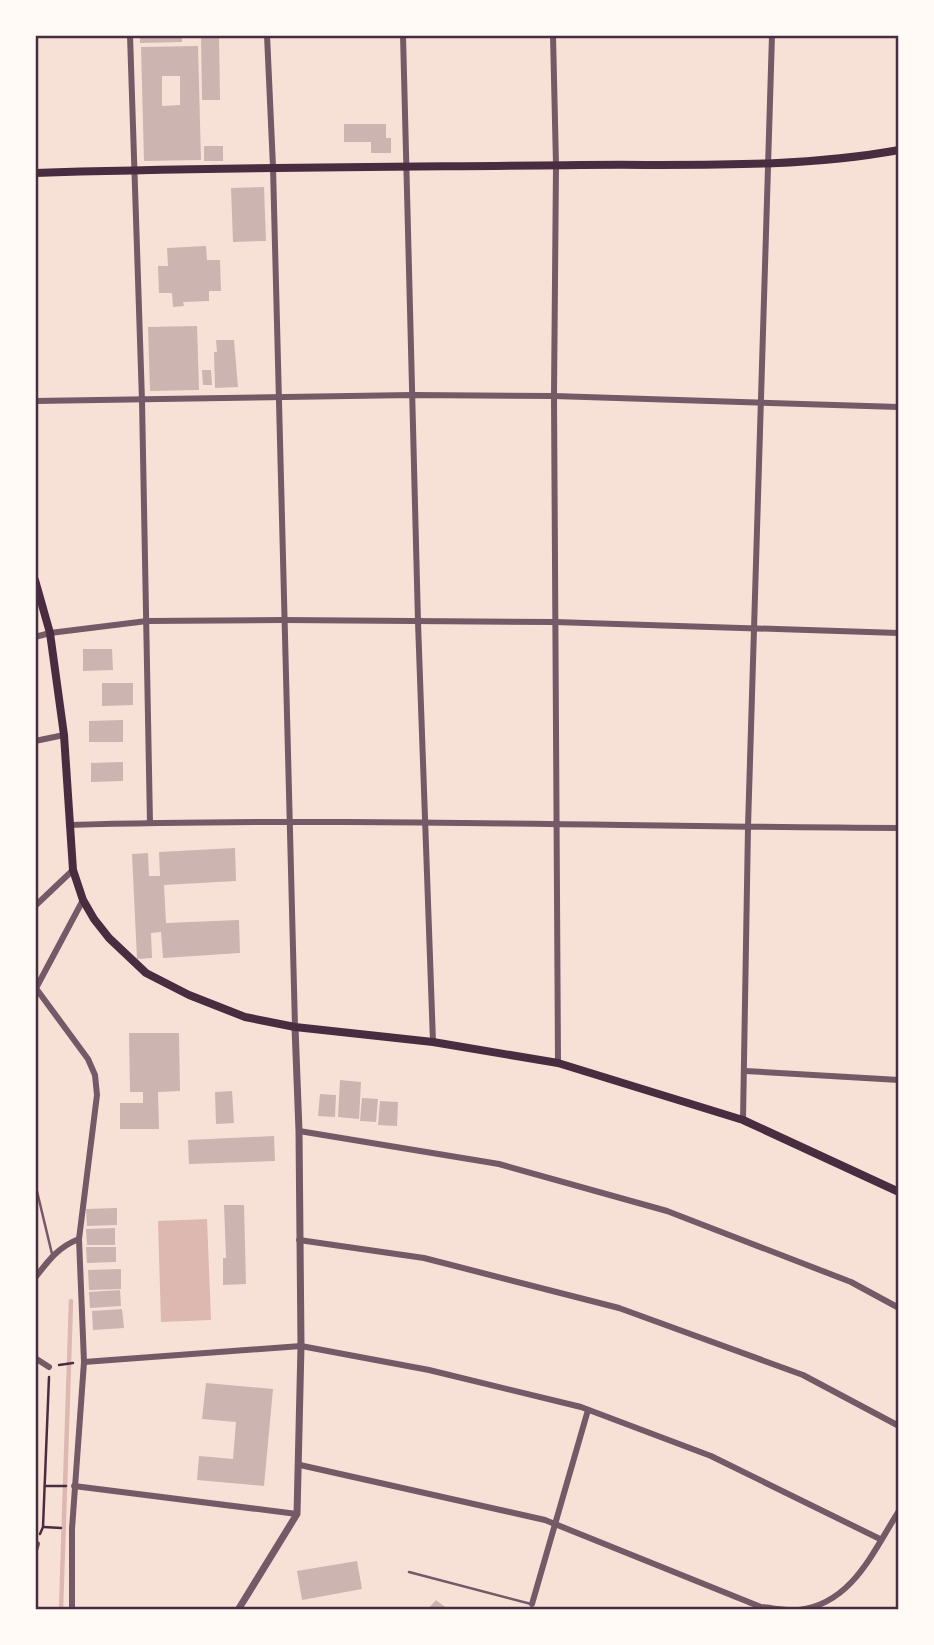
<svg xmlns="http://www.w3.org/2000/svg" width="934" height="1645" viewBox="0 0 934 1645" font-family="Manrope,sans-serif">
	<rect width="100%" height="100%" fill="#f7e1d7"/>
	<polygon fill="#dcb8b0" points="207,1219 211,1320 161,1322 158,1221"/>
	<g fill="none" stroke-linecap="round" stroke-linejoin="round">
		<polyline stroke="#dcb8b0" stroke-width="4.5" points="61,1610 71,1301"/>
	</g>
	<g fill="#ccb4b1" fill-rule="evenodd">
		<polygon points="140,35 182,35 182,42 140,43"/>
		<polygon points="201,35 219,35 220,100 202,100"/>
		<path d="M 198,46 L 201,160 L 144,161 L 141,47 ZM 162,76 L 180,76 L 180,105 L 162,106 Z"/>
		<polygon points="344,124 386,124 386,138 391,138 391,153 371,153 371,142 344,142"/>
		<rect x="204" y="146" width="19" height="15"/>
		<polygon points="264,187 266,241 233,242 231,188"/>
		<polygon points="206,246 207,260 220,260 221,291 209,291 209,301 183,302 184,306 173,307 172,293 159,293 158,266 168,266 167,248"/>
		<polygon points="197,326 199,390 150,391 148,327"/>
		<polygon points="216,340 234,340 238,387 215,388 214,352 217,352"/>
		<polygon points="202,370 211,370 212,385 203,385"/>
		<polygon points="83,649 112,649 113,670 83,671"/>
		<polygon points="102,683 133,683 133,705 102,706"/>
		<polygon points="123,720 123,742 89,742 89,721"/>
		<polygon points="123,762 123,781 91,782 91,763"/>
		<polygon points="235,848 236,881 164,885 166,923 239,920 240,953 163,958 161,932 151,933 152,958 137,959 132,854 148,853 149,876 160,876 159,852"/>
		<polygon points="129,1033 179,1033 180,1091 158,1092 159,1129 120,1129 120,1103 143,1103 143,1092 130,1092"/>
		<polygon points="340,1080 361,1082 359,1119 338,1117"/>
		<polygon points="232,1091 234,1123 216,1124 215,1092"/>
		<polygon points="320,1094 336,1095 335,1117 318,1116"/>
		<polygon points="362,1098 378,1099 376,1122 360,1121"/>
		<polygon points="380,1101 398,1102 397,1126 378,1125"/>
		<polygon points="274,1136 275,1161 189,1164 188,1140"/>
		<polygon points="224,1205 244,1205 246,1284 223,1285 223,1258 226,1258"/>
		<polygon points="117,1208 117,1225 87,1226 86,1209"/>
		<polygon points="115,1228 115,1245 87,1245 86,1229"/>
		<polygon points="86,1247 116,1247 116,1262 87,1263"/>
		<polygon points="121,1269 121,1289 89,1290 88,1270"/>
		<polygon points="120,1290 121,1306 90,1308 89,1292"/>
		<polygon points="122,1309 124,1328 93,1330 92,1311"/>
		<polygon points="206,1383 273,1389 264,1486 197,1480 199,1456 233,1459 236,1422 202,1419"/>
		<polygon points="357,1561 362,1589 302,1600 297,1571"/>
		<polygon points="436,1600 449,1610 427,1610"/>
	</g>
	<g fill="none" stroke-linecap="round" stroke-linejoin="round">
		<g stroke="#4a2c40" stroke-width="2.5">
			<polyline points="59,1365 73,1363"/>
			<polyline points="45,1486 66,1486"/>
			<polyline points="44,1527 61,1528"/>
			<polyline points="40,1534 43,1527 49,1377"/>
		</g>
		<g stroke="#755966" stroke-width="2.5">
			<polyline points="35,1183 52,1254"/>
			<polyline points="409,1572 531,1604"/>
		</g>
		<g stroke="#755966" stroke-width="6">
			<polyline points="130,35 142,401 150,823"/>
			<polyline points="267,35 273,167 295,1027"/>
			<polyline points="403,35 418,622 433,1042"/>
			<polyline points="553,35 556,165 554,396 558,1063"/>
			<polyline points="35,401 412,395 554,396 899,407"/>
			<polyline points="35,637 50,633 147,621 283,620 555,622 899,633"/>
			<polyline points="35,741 64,735"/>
			<path d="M 69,825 C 346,817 623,827 899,828"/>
			<polyline points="35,906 73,870"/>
			<polyline points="35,987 88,1059 95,1075 97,1095 79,1239 84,1362 72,1529 72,1610"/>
			<polyline points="35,990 83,900"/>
			<polyline points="745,1071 899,1080"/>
			<polyline points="743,1120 748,827 772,35"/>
			<polyline points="299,1131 499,1164 667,1211 851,1282 899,1308"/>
			<polyline points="299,1240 424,1258 619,1308 803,1375 899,1426"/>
			<path d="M 35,1278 C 48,1261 58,1247 79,1239"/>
			<polyline points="35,1358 49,1367"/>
			<polyline points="84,1362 301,1346 429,1370 581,1407 711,1456 880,1539"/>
			<path d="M 300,1465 L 545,1520 L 761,1607 C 773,1608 787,1611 799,1610 C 853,1603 873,1551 899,1511"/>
			<polyline points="74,1486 297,1514"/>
			<polyline points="35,1543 37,1544 35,1550"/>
			<polyline points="532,1604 588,1410"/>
		</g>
		<polyline stroke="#755966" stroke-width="7" points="238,1610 297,1514 301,1346 299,1131 295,1027"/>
		<g stroke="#4a2c40" stroke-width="8">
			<path d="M 35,173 C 217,167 399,167 581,165 C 687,164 795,169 899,150"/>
			<polyline points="35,580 50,633 64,735 73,870 83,900 94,919 109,938 146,973 189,995 245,1017 295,1027 433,1042 558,1063 743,1120 899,1192"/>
		</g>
	</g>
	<rect width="934" height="1645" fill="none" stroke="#fffaf5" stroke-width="74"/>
	<rect x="37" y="37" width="860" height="1571" fill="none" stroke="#4a2c40" stroke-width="2.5"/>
</svg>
